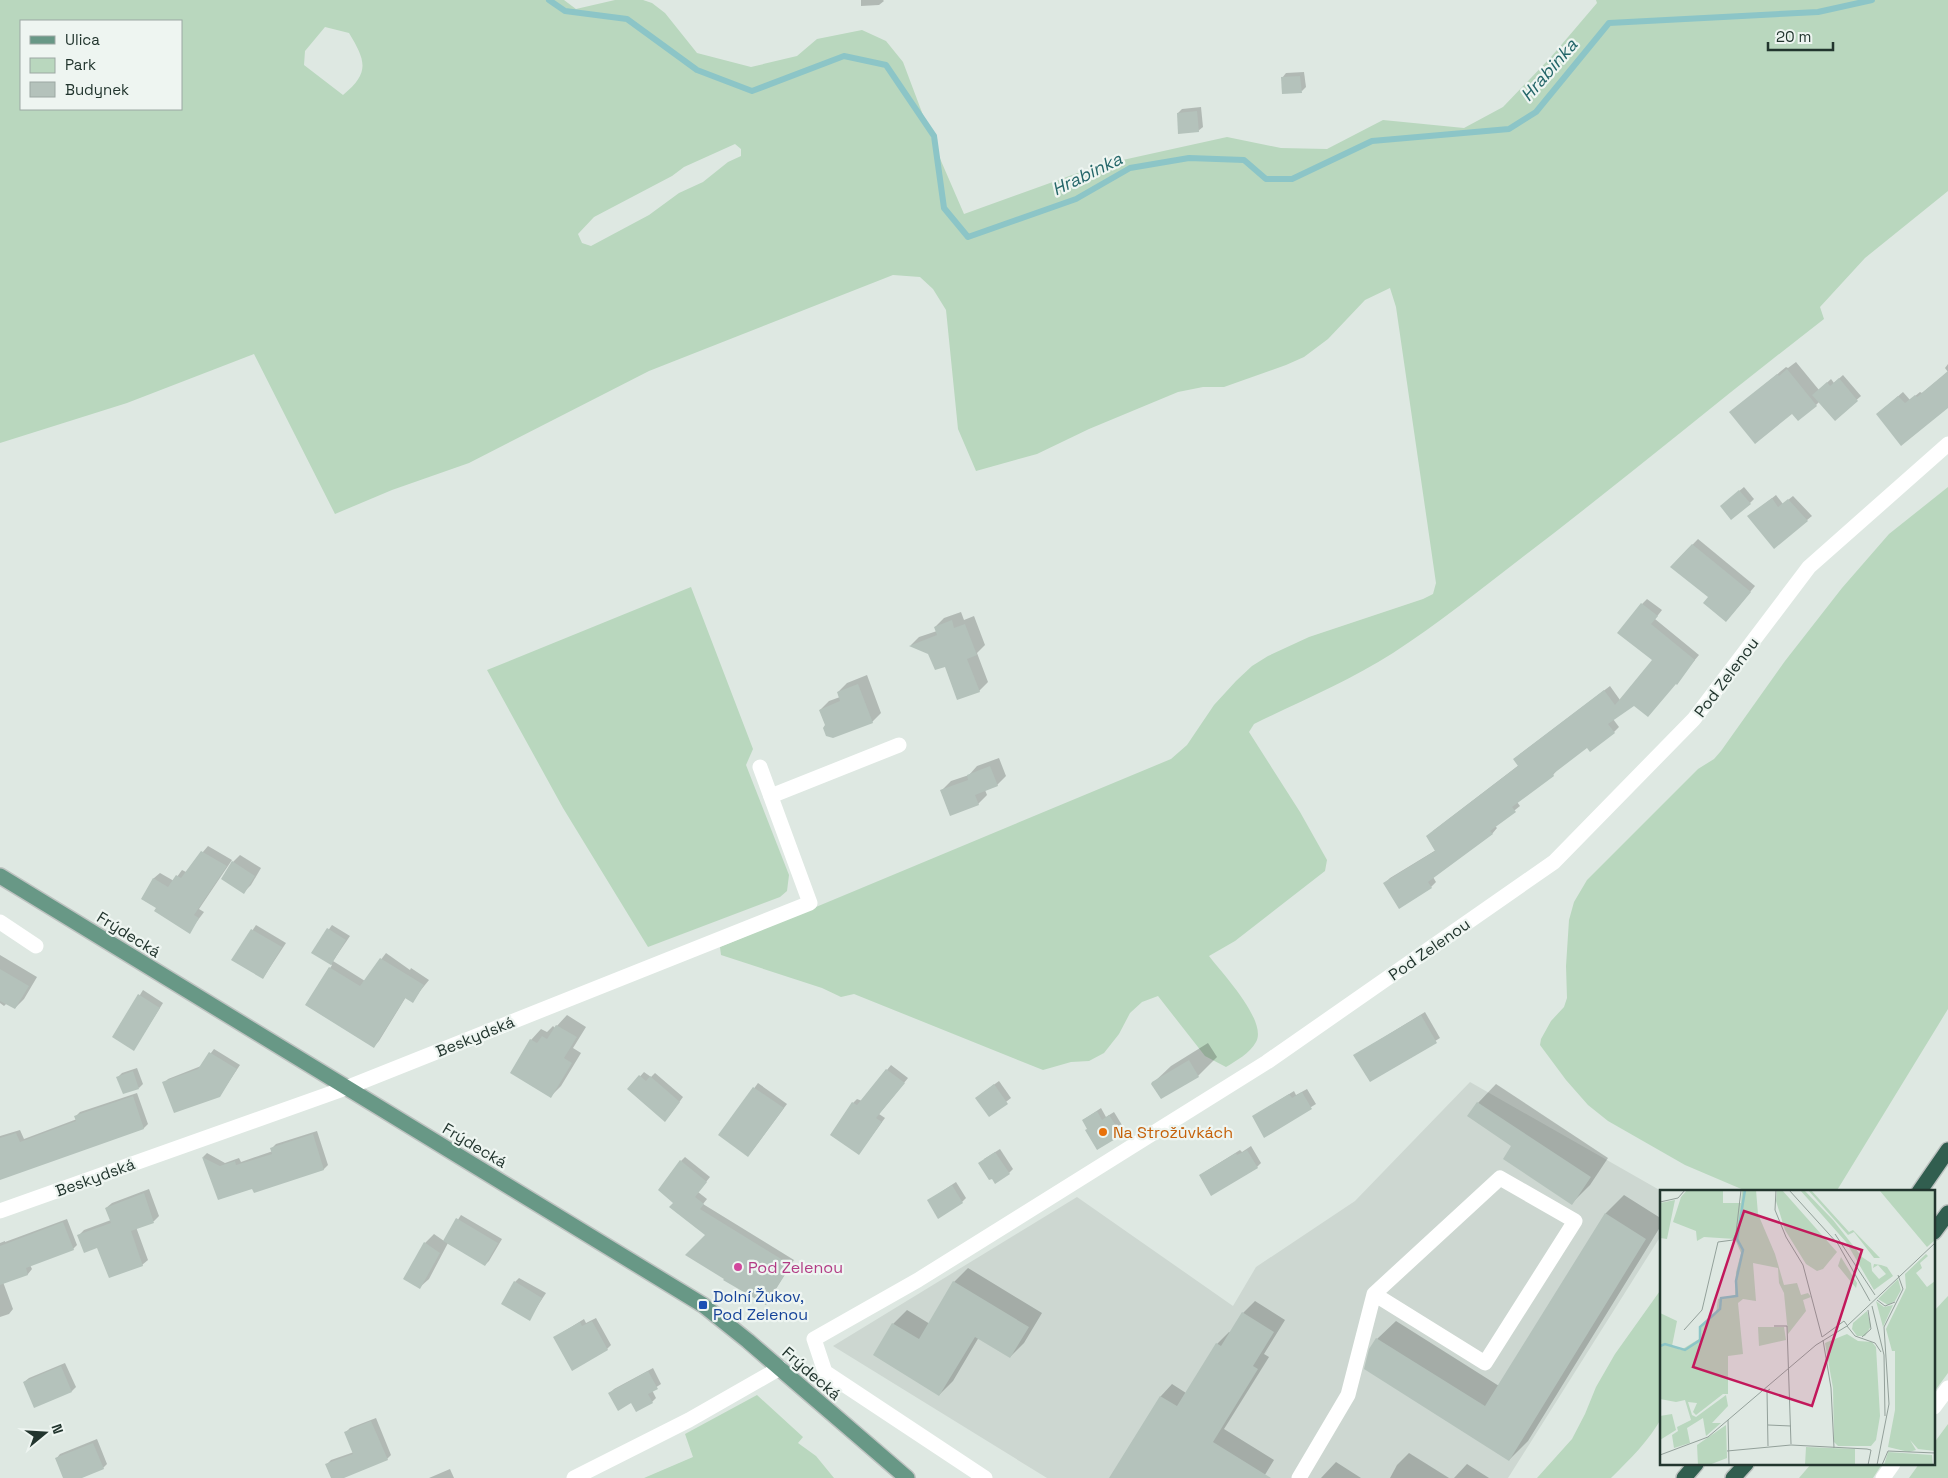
<svg xmlns="http://www.w3.org/2000/svg" width="1948" height="1478" viewBox="0 0 1948 1478" font-family="'Space Grotesk',sans-serif">
	<rect width="100%" height="100%" fill="#dee8e2"/>
	<polygon fill="#cdd7d1" points="1470,1082 1663,1192 1662,1192 1662,1234 1508,1478 1047,1478 833,1346 1077,1197 1233,1306 1256,1267 1355,1201"/>
	<g fill="#b9d7be" fill-rule="evenodd">
		<path d="M 0,0 L 564,0 L 576,9 L 615,0 L 643,0 L 652,3 L 665,13 L 697,53 L 751,67 L 797,56 L 817,39 L 862,30 L 886,41 L 903,62 L 935,147 L 964,214 L 1100,165 L 1227,137 L 1281,148 L 1327,149 L 1383,120 L 1464,128 L 1503,107 L 1551,57 L 1597,3 L 1596,0 L 1948,0 L 1948,191 L 1865,258 L 1820,307 L 1824,319 C 1723,397 1625,479 1524,556 C 1481,589 1438,624 1393,653 C 1349,681 1301,701 1254,724 L 1249,732 L 1300,812 L 1327,860 L 1325,871 L 1235,941 L 1209,956 C 1221,972 1268,1021 1256,1042 C 1250,1053 1236,1061 1226,1067 L 1205,1056 L 1158,996 L 1142,1002 L 1130,1013 L 1119,1034 L 1104,1053 L 1089,1061 L 1071,1062 L 1043,1070 L 854,994 L 841,997 L 822,988 L 721,955 L 720,947 L 1171,759 L 1187,745 L 1214,705 L 1236,681 L 1252,666 L 1268,656 L 1309,637 L 1423,599 L 1433,594 L 1436,583 L 1396,307 L 1390,288 L 1365,300 L 1328,339 L 1304,357 L 1286,365 L 1224,387 L 1203,387 L 1178,392 L 1089,429 L 1037,454 L 976,471 L 958,429 L 946,310 L 933,289 L 920,277 L 893,275 L 649,371 L 469,463 L 392,490 L 335,514 L 254,354 L 127,403 L 0,443 ZM 21,21 L 181,21 L 181,109 L 21,109 ZM 325,27 L 349,33 C 366,61 370,73 343,95 L 304,65 L 305,51 ZM 735,144 L 741,149 L 741,156 L 728,162 L 703,182 L 679,193 L 649,215 L 591,246 L 582,243 L 578,234 L 594,217 L 672,176 L 684,167 Z"/>
		<polygon points="1948,487 1948,1009 1836,1192 1749,1192 1739,1188 1685,1165 1608,1121 1588,1105 1566,1080 1540,1045 1541,1039 1551,1021 1564,1007 1567,998 1566,966 1569,920 1574,902 1587,880 1698,769 1714,759 1721,751 1785,661 1842,588 1889,534"/>
		<polygon points="691,587 753,749 746,765 789,875 787,891 780,897 648,947 563,808 487,670"/>
		<path d="M 1662,1288 L 1662,1417 C 1649,1441 1630,1459 1611,1478 L 1537,1478 L 1572,1439 L 1585,1414 L 1596,1387 L 1615,1354 Z"/>
		<polygon points="1948,1296 1948,1373 1934,1392 1934,1311"/>
		<polygon points="757,1395 803,1437 798,1443 816,1456 834,1478 644,1478 693,1457 685,1434"/>
		<polygon points="1948,1424 1948,1478 1909,1478 1919,1464 1934,1464 1934,1443"/>
		<polygon points="1811,1464 1882,1464 1873,1478 1799,1478"/>
	</g>
	<g fill="#0003">
		<polygon points="861,0 883,0 884,1 879,5 861,6"/>
		<polygon points="1304,72 1306,87 1302,91 1282,78 1286,73"/>
		<polygon points="1201,107 1203,127 1198,131 1178,113 1182,109"/>
		<polygon points="1796,362 1819,390 1831,379 1834,383 1843,375 1861,396 1835,419 1819,402 1816,405 1793,412 1731,412 1786,367 1788,368"/>
		<polygon points="1948,364 1948,400 1882,410 1903,392 1910,400 1920,392 1922,393 1948,372 1945,368"/>
		<polygon points="1744,487 1754,499 1750,503 1726,502"/>
		<polygon points="1776,495 1783,504 1793,496 1812,516 1774,547 1753,513"/>
		<polygon points="1698,539 1755,586 1732,614 1672,566"/>
		<polygon points="1647,599 1662,610 1655,619 1699,655 1653,710 1634,704 1613,719 1619,727 1614,732 1587,747 1558,769 1553,775 1517,802 1520,806 1495,826 1497,828 1492,834 1433,877 1436,882 1431,887 1385,883 1390,878 1436,850 1433,831 1519,765 1520,754 1610,686 1620,700 1654,660 1642,604"/>
		<polygon points="961,612 964,620 974,616 985,645 977,653 988,682 979,691 929,653 911,645 919,637 937,631 935,627 944,618"/>
		<polygon points="867,675 881,713 872,722 826,725 820,710 829,701 840,697 838,692 847,683"/>
		<polygon points="999,758 1006,776 997,785 985,790 987,795 978,804 942,790 951,781 969,775 977,766"/>
		<polygon points="208,846 232,860 199,909 204,912 189,932 158,908 142,899 154,878 160,873 174,881 182,870 186,872"/>
		<polygon points="240,855 261,868 251,885 244,892 223,879 233,862"/>
		<polygon points="256,925 286,943 263,978 233,960"/>
		<polygon points="332,925 350,936 333,961 365,981 386,953 410,970 411,968 429,980 412,1001 406,997 379,1041 374,1046 307,1005 332,965 313,952"/>
		<polygon points="0,955 37,977 24,999 15,1008 7,1003 4,1006 0,1003"/>
		<polygon points="143,990 163,1003 134,1049 114,1037"/>
		<polygon points="1425,1012 1440,1038 1370,1081 1355,1055"/>
		<polygon points="567,1015 586,1027 573,1048 581,1053 561,1086 551,1096 531,1040 541,1029 547,1032 553,1026 555,1028"/>
		<polygon points="1208,1043 1217,1057 1198,1076 1161,1098 1152,1084 1171,1066"/>
		<polygon points="214,1049 240,1065 220,1095 164,1083 168,1079 201,1066"/>
		<polygon points="891,1065 908,1078 879,1114 885,1118 859,1153 832,1135 853,1103 857,1099 862,1101"/>
		<polygon points="137,1068 143,1084 139,1088 118,1077 122,1073"/>
		<polygon points="644,1072 651,1077 655,1073 683,1097 669,1116 629,1089"/>
		<polygon points="999,1081 1011,1098 989,1115 981,1094"/>
		<polygon points="758,1083 787,1104 752,1151 720,1135"/>
		<polygon points="1496,1084 1608,1158 1590,1185 1572,1203 1513,1146 1478,1103"/>
		<polygon points="1307,1089 1316,1104 1265,1136 1254,1116 1294,1091 1296,1095"/>
		<polygon points="137,1093 148,1124 144,1128 0,1179 0,1136 20,1130 24,1139 77,1119 76,1116 80,1112"/>
		<polygon points="1101,1108 1106,1117 1114,1112 1125,1130 1121,1134 1088,1128 1083,1120"/>
		<polygon points="317,1131 328,1165 324,1169 253,1187 219,1199 203,1157 207,1153 225,1163 239,1158 241,1162 273,1151 272,1148 276,1144"/>
		<polygon points="1251,1146 1261,1163 1257,1167 1200,1175 1240,1150 1242,1152"/>
		<polygon points="1000,1149 1013,1169 1009,1173 984,1159"/>
		<polygon points="685,1157 710,1177 698,1192 707,1199 703,1204 794,1260 766,1304 706,1235 681,1161"/>
		<polygon points="956,1182 966,1198 962,1202 929,1200"/>
		<polygon points="149,1189 159,1216 154,1221 136,1227 148,1260 142,1265 98,1246 78,1236 84,1230 111,1220 106,1208 112,1203"/>
		<polygon points="1624,1195 1662,1219 1662,1224 1528,1441 1509,1460 1377,1339 1396,1321 1499,1386 1606,1213"/>
		<polygon points="461,1215 502,1239 489,1261 485,1265 448,1243 429,1279 420,1287 425,1243 434,1234 444,1241"/>
		<polygon points="67,1219 77,1245 73,1249 30,1265 32,1269 28,1274 3,1282 13,1309 9,1314 0,1317 0,1243 5,1241 5,1242"/>
		<polygon points="968,1268 1042,1313 1024,1343 1010,1357 979,1337 953,1381 939,1395 875,1355 893,1324 907,1310 930,1324 954,1282"/>
		<polygon points="519,1278 546,1293 529,1319 515,1282"/>
		<polygon points="1255,1301 1285,1320 1264,1354 1269,1357 1224,1429 1274,1460 1263,1478 1110,1478 1161,1396 1172,1384 1186,1393 1217,1344 1229,1332 1231,1333 1243,1313"/>
		<polygon points="596,1318 611,1345 607,1349 555,1337 584,1319 586,1323"/>
		<polygon points="65,1363 76,1387 72,1391 24,1382 29,1378"/>
		<polygon points="653,1368 661,1384 652,1390 656,1398 652,1402 632,1402 610,1393 614,1389"/>
		<polygon points="376,1418 391,1455 387,1459 340,1478 332,1478 327,1464 331,1460 354,1452 346,1432 350,1428"/>
		<polygon points="97,1439 107,1464 103,1468 79,1478 64,1478 56,1459 60,1454"/>
		<polygon points="1409,1453 1449,1478 1390,1478 1397,1465"/>
		<polygon points="1336,1462 1361,1478 1321,1478"/>
		<polygon points="1467,1464 1489,1478 1454,1478"/>
		<polygon points="450,1469 454,1478 429,1478"/>
	</g>
	<g fill="none" stroke-linecap="round" stroke-linejoin="round">
		<polyline stroke="#8cc5c7" stroke-width="6" points="549,0 565,11 627,19 697,70 752,91 844,56 886,65 934,136 944,208 968,237 1076,199 1130,168 1189,158 1244,160 1266,179 1292,179 1372,141 1509,129 1536,112 1609,23 1818,12 1872,0"/>
	</g>
	<g fill="#b4c2bb">
		<polygon points="1300,76 1302,93 1282,94 1281,77"/>
		<polygon points="1197,111 1199,132 1178,134 1177,113"/>
		<polygon points="1787,369 1817,406 1798,421 1792,414 1755,444 1729,412 1777,374 1779,376"/>
		<polygon points="1948,371 1948,408 1901,446 1876,414 1898,396 1905,403 1915,395 1917,397"/>
		<polygon points="1839,378 1858,401 1835,421 1812,395 1827,382 1830,386"/>
		<polygon points="1739,490 1751,504 1731,520 1720,506"/>
		<polygon points="1772,498 1778,507 1788,499 1808,521 1774,549 1747,516"/>
		<polygon points="1692,544 1751,592 1726,622 1703,603 1708,597 1670,567"/>
		<polygon points="1641,603 1658,616 1651,624 1695,660 1677,685 1676,684 1648,717 1634,706 1608,724 1615,733 1590,752 1587,748 1553,774 1554,776 1512,807 1516,812 1490,831 1493,834 1428,882 1432,888 1399,909 1383,883 1435,851 1426,836 1518,766 1513,759 1604,690 1615,705 1652,660 1617,633"/>
		<polygon points="952,620 954,628 965,624 977,655 967,659 980,692 957,700 945,667 935,670 928,654 909,646 937,635 934,627"/>
		<polygon points="858,684 873,723 833,738 826,736 823,728 825,725 819,710 840,701 837,692"/>
		<polygon points="990,766 998,786 975,795 979,805 950,816 940,790 968,780 967,775"/>
		<polygon points="201,851 227,866 194,915 199,918 190,934 154,911 156,908 141,899 153,878 168,887 176,875 181,878"/>
		<polygon points="232,861 255,876 244,894 221,879"/>
		<polygon points="327,928 346,940 331,965 311,953"/>
		<polygon points="251,929 282,947 263,979 231,960"/>
		<polygon points="380,958 424,985 413,1003 405,998 374,1048 305,1005 329,967 360,986"/>
		<polygon points="0,969 29,986 15,1009 0,1001"/>
		<polygon points="138,994 160,1008 134,1051 112,1037"/>
		<polygon points="1421,1015 1437,1043 1370,1082 1353,1055"/>
		<polygon points="556,1025 577,1037 564,1058 572,1063 551,1098 510,1073 530,1039 537,1043 542,1036 547,1039"/>
		<polygon points="209,1052 237,1069 220,1097 174,1113 162,1082 198,1069"/>
		<polygon points="1189,1060 1199,1077 1161,1099 1151,1084 1152,1082"/>
		<polygon points="886,1069 905,1083 876,1118 882,1122 859,1155 830,1135 852,1102 857,1105"/>
		<polygon points="133,1071 139,1089 123,1094 116,1077"/>
		<polygon points="639,1075 646,1081 650,1076 680,1102 665,1122 627,1089"/>
		<polygon points="994,1084 1008,1104 989,1117 975,1098"/>
		<polygon points="753,1087 784,1108 748,1157 718,1135"/>
		<polygon points="1302,1092 1312,1109 1264,1138 1252,1116 1289,1094 1292,1098"/>
		<polygon points="133,1096 144,1129 0,1180 0,1138 16,1133 20,1142 76,1121 74,1116"/>
		<polygon points="1477,1102 1591,1177 1572,1205 1503,1159 1511,1146 1467,1116"/>
		<polygon points="1097,1111 1102,1120 1109,1115 1122,1135 1097,1150 1085,1130 1087,1129 1082,1120"/>
		<polygon points="313,1134 324,1170 254,1193 252,1189 218,1200 202,1157 220,1166 235,1161 236,1165 272,1154 270,1148"/>
		<polygon points="1247,1150 1258,1168 1211,1196 1199,1175 1236,1153 1237,1155"/>
		<polygon points="995,1152 1010,1174 995,1184 992,1179 989,1180 978,1163"/>
		<polygon points="680,1160 707,1182 695,1197 704,1204 700,1209 791,1265 766,1305 723,1280 724,1279 685,1255 705,1235 669,1207 673,1203 658,1190"/>
		<polygon points="952,1185 963,1203 938,1219 927,1200"/>
		<polygon points="144,1193 154,1223 131,1231 143,1266 109,1278 97,1248 84,1253 77,1235 111,1223 105,1208"/>
		<polygon points="1605,1213 1646,1239 1509,1461 1364,1369 1369,1349 1376,1338 1485,1406"/>
		<polygon points="456,1218 498,1243 485,1266 443,1241"/>
		<polygon points="63,1222 74,1250 26,1268 28,1275 0,1285 0,1246"/>
		<polygon points="424,1242 440,1253 420,1289 403,1279"/>
		<polygon points="514,1281 542,1298 530,1321 501,1304"/>
		<polygon points="953,1281 1029,1327 1010,1358 975,1337 939,1396 873,1355 892,1323 919,1339"/>
		<polygon points="1242,1312 1274,1332 1253,1366 1258,1369 1213,1442 1271,1478 1109,1478 1160,1396 1177,1406 1216,1343 1221,1346"/>
		<polygon points="592,1321 608,1350 572,1371 553,1337 580,1322 582,1326"/>
		<polygon points="61,1366 72,1392 34,1408 23,1382"/>
		<polygon points="648,1371 658,1389 648,1394 653,1403 636,1412 631,1403 618,1411 608,1393"/>
		<polygon points="371,1421 388,1460 344,1478 331,1478 325,1464 353,1454 344,1432"/>
		<polygon points="93,1443 104,1469 82,1478 63,1478 55,1458"/>
	</g>
	<g fill="none" stroke-linecap="round" stroke-linejoin="round">
		<defs>
			<polyline id="major" points="0,876 703,1305 748,1341 907,1478"/>
			<g id="highway">
				<polyline points="1919,1192 1948,1150"/>
				<polyline points="1934,1232 1948,1213"/>
				<polyline points="1684,1478 1696,1464"/>
				<polyline points="1733,1478 1746,1464"/>
			</g>
		</defs>
		<use href="#major" stroke="#bdc2c0" stroke-width="18"/>
		<use href="#highway" stroke="#bdc2c0" stroke-width="18"/>
		<g stroke="#fff" stroke-width="15">
			<polyline points="771,796 899,745"/>
			<polyline points="0,922 36,946"/>
			<polyline points="0,1211 346,1088 810,903 760,767"/>
			<polyline points="1934,1407 1948,1388"/>
			<polyline points="574,1478 689,1420 780,1368"/>
			<polyline points="985,1478 825,1372 814,1339 918,1280 1267,1062 1554,862 1694,719 1809,567 1948,444"/>
			<polyline points="1299,1478 1348,1395 1374,1294 1500,1178 1575,1221 1485,1363 1374,1294"/>
			<polyline points="1883,1478 1893,1464"/>
		</g>
		<use href="#major" stroke="#689886" stroke-width="15"/>
		<use href="#highway" stroke="#315e4f" stroke-width="15"/>
	</g>
	<circle fill="#e8710a" stroke="#eef5f1" stroke-width="2" cx="1103" cy="1132" r="5"/>
	<circle fill="#d1479c" stroke="#eef5f1" stroke-width="2" cx="738" cy="1267" r="5"/>
	<rect fill="#1a4fb4" stroke="#eef5f1" stroke-width="2" x="698" y="1300" width="10" height="10" rx="2.5"/>
	<g text-anchor="middle" stroke-width="4.5" stroke-linejoin="round" paint-order="stroke">
		<g font-size="16" fill="#22352e" stroke="#eef5f1">
			<text transform="translate(1726 677) rotate(-53)" y="6">Pod Zelenou</text>
			<text transform="translate(129 934) rotate(32)" y="6">Frýdecká</text>
			<text transform="translate(1429 949) rotate(-35)" y="6">Pod Zelenou</text>
			<text transform="translate(475 1036) rotate(-22)" y="6">Beskydská</text>
			<text transform="translate(475 1145) rotate(31)" y="6">Frýdecká</text>
			<text transform="translate(95 1177) rotate(-20)" y="6">Beskydská</text>
			<text transform="translate(812 1373) rotate(41)" y="6">Frýdecká</text>
		</g>
		<g font-size="16" fill="#c56008" stroke="#eef5f1" text-anchor="start">
			<text x="1113" y="1138">Na Strožůvkách</text>
		</g>
		<g font-size="16" fill="#b23c85" stroke="#eef5f1" text-anchor="start">
			<text x="748" y="1273">Pod Zelenou</text>
		</g>
		<g font-size="16" fill="#164399" stroke="#eef5f1" text-anchor="start">
			<text x="713" y="1302">Dolní Žukov,<tspan x="713" dy="18">Pod Zelenou</tspan></text>
		</g>
		<g font-size="18" font-style="italic" fill="#246669" stroke="#eef5f1">
			<text transform="translate(1549 70) rotate(-49)" y="6">Hrabinka</text>
			<text transform="translate(1087 174) rotate(-26)" y="6">Hrabinka</text>
		</g>
	</g>
	<g transform="translate(1660 1190)">
		<rect width="275" height="275" fill="#dee8e2"/>
		<path d="M 27,0 L 63,0 L 63,13 L 81,13 L 82,0 L 96,0 L 98,24 L 115,64 L 124,95 L 137,93 L 141,105 L 148,103 L 151,107 L 143,110 L 146,121 L 128,144 L 124,103 L 119,93 L 118,78 L 93,73 L 96,111 L 83,109 L 78,113 L 83,164 L 68,166 L 68,204 L 63,204 L 36,225 L 33,222 L 37,213 L 28,212 L 32,225 L 36,227 L 66,205 L 68,216 L 52,233 L 61,233 L 46,246 L 43,228 L 27,238 L 30,253 L 14,258 L 12,245 L 18,241 L 17,237 L 31,230 L 25,210 L 16,212 L 0,209 L 0,123 L 17,131 L 12,156 L 21,160 L 39,149 L 39,137 L 56,123 L 58,109 L 75,105 L 76,82 L 81,63 L 75,49 L 44,47 L 37,51 L 36,41 L 13,32 L 21,7 ZM 122,0 L 177,62 L 163,79 L 157,81 L 146,74 L 125,40 L 116,11 L 117,1 ZM 140,0 L 144,0 L 173,30 L 202,67 L 211,73 L 212,81 L 219,89 L 226,84 L 218,75 L 213,78 L 214,74 L 221,75 L 227,77 L 233,86 L 214,100 L 186,52 ZM 148,0 L 151,0 L 189,42 L 193,40 L 220,68 L 214,68 L 194,42 L 188,45 ZM 275,0 L 275,50 L 267,57 L 220,1 ZM 15,10 L 7,49 L 0,48 L 0,13 ZM 266,64 L 268,66 L 260,73 L 262,78 L 256,83 L 267,97 L 275,91 L 275,261 L 258,259 L 250,250 L 256,260 L 249,262 L 228,257 L 235,220 L 235,161 L 232,161 L 226,139 L 246,98 L 245,84 ZM 181,67 L 197,93 L 196,98 L 178,76 ZM 238,89 L 241,100 L 235,111 L 228,115 L 218,109 ZM 216,111 L 224,117 L 233,115 L 223,137 ZM 207,121 L 211,136 L 205,146 L 197,146 L 192,139 L 193,133 ZM 98,137 L 124,137 L 126,150 L 99,156 ZM 187,144 L 198,151 L 212,152 L 216,157 L 220,226 L 216,250 L 211,256 L 178,256 L 174,252 L 173,198 L 165,153 ZM 12,224 L 16,240 L 0,250 L 0,226 ZM 66,235 L 67,268 L 49,275 L 38,275 L 37,255 ZM 146,257 L 195,259 L 195,275 L 145,275 ZM 228,262 L 272,265 L 273,275 L 224,275 Z" fill="#b9d7be"/>
		<path fill="none" stroke="#8cc5c7" stroke-width="2.5" d="M 0,156 L 5,154 L 25,160 L 40,150 L 40,137 L 60,119 L 61,108 L 77,106 L 76,91 L 83,60 L 77,49 L 85,0"/>
		<path fill="none" stroke="#93a09a" stroke-width="1" d="M 116,0 L 115,20 L 126,47 L 143,75 L 162,147 L 184,131 L 187,135M 129,0 L 178,54 L 210,111M 0,12 L 18,8 L 25,0M 175,44 L 215,105M 217,110 L 225,116 L 235,112M 212,116 L 224,165 L 225,226M 114,136 L 127,136 L 131,254M 187,136 L 195,146 L 215,153 L 221,162M 24,140 L 42,120 L 58,52 L 73,50 L 76,43 L 81,0M 202,147 L 211,139 L 208,120M 163,150 L 171,198 L 174,258M 68,230 L 69,275M 108,235 L 131,236M 108,256 L 107,201 L 110,199M 67,261 L 131,255 L 207,259 L 211,260 L 208,275M 0,265 L 48,247 L 156,155 L 187,136 L 275,53M 217,275 L 229,214 L 224,137 L 243,99 L 238,85M 222,275 L 228,261 L 275,263"/>
		<path fill="#c2185b" fill-opacity="0.15" stroke="#c2185b" stroke-width="2.5" d="M 84,21 L 202,60 L 152,216 L 33,177 Z"/>
		<rect width="275" height="275" fill="none" stroke="#22352e" stroke-width="2.5"/>
	</g>
	<rect x="20" y="20" width="162" height="90" fill="#eef5f1" stroke="#9ca8a3"/>
	<rect x="30" y="36" width="25" height="8" fill="#689886" stroke="#9ca8a3"/>
	<text x="65" y="45" font-size="15" fill="#22352e">Ulica</text>
	<rect x="30" y="58" width="25" height="15" fill="#b9d7be" stroke="#9ca8a3"/>
	<text x="65" y="70" font-size="15" fill="#22352e">Park</text>
	<rect x="30" y="82" width="25" height="15" fill="#b4c2bb" stroke="#9ca8a3"/>
	<text x="65" y="95" font-size="15" fill="#22352e">Budynek</text>
	<g transform="translate(45 1433) rotate(72)" stroke="#eef5f1" stroke-width="4" paint-order="stroke">
	<path d="M0-4L9 19L0 12L-9 19Z" fill="#22352e"/>
	<text y="-8" font-size="14" font-weight="bold" text-anchor="middle" fill="#22352e">N</text>
	</g>
	<path d="M1768 42v8h65v-8" fill="none" stroke="#22352e" stroke-width="2.5"/>
	<text x="1776" y="42" font-size="15" fill="#22352e" stroke="#eef5f1" stroke-width="4" paint-order="stroke">20 m</text>
</svg>
